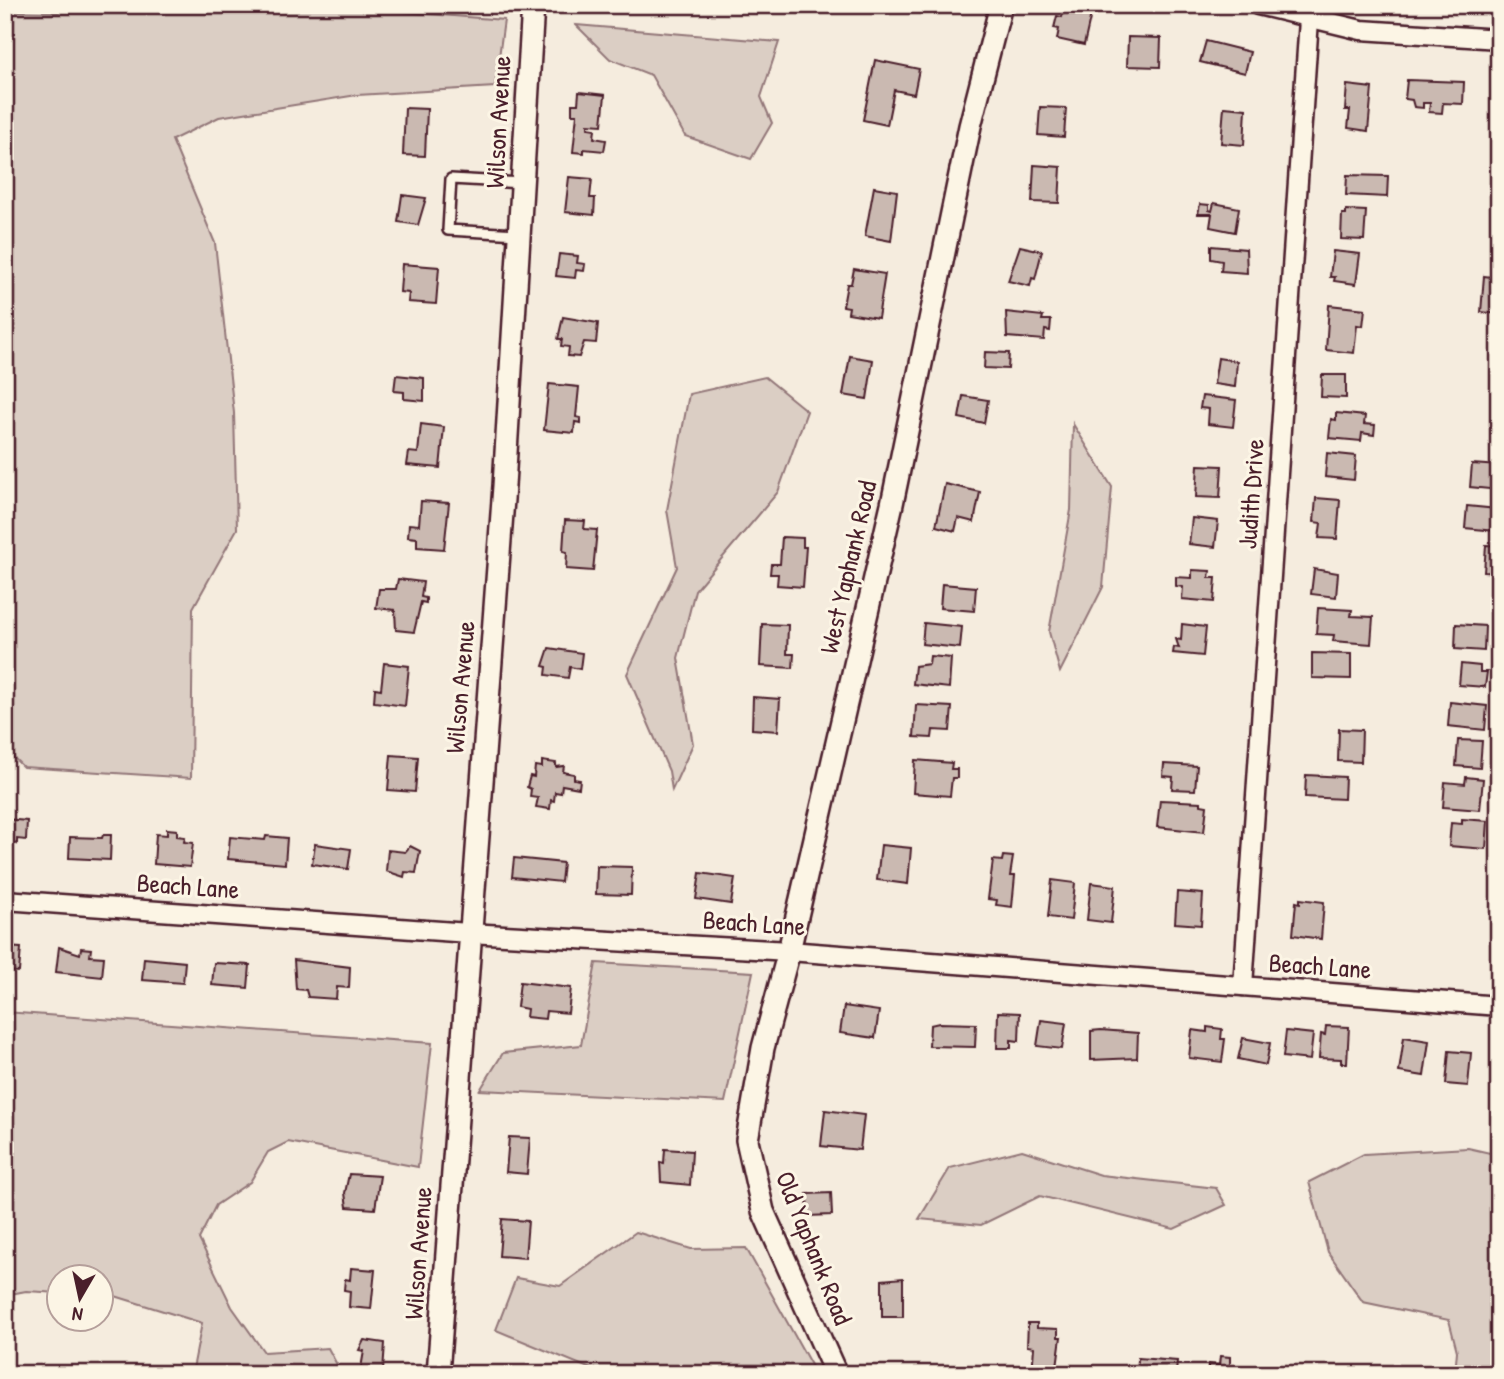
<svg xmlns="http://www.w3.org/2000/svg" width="1504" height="1379" viewBox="0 0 1504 1379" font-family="'Patrick Hand',sans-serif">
	<rect width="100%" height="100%" fill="#f5ecde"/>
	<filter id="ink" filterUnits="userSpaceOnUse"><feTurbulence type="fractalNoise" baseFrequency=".0143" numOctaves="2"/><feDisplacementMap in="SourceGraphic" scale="14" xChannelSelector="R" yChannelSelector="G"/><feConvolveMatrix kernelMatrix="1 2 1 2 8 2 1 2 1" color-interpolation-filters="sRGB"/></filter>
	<g filter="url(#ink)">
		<g fill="#dbcec4" stroke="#927678" stroke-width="2">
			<polygon points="92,5 314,5 504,20 495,87 357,95 219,117 172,140 215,243 234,413 237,529 193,608 191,778 23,767 5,749 5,11 58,12"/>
			<polygon points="576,25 779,42 761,97 772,123 751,159 685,136 651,75 610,59"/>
			<polygon points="765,377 807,411 778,492 695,590 678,658 693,744 672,790 669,771 627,674 677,567 667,510 689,394"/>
			<polygon points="1073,424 1112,487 1103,587 1060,672 1049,632 1071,510"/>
			<polygon points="596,963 753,972 725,1102 480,1090 503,1053 581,1045"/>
			<polygon points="5,1012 432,1043 418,1167 288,1142 268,1152 250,1182 216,1205 199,1239 232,1307 264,1352 328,1348 342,1374 192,1374 202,1323 115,1296 102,1295 102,1278 60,1278 59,1293 26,1291 5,1295"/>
			<polygon points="1468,1148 1499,1155 1499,1374 1455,1374 1457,1351 1449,1320 1363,1302 1328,1252 1309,1182 1364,1154"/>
			<polygon points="1022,1150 1101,1175 1216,1188 1226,1205 1174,1229 1040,1196 981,1225 919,1219 950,1168"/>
			<polygon points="636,1232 691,1249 746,1248 816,1374 603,1374 496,1330 516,1278 560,1286"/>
		</g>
		<g fill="#cab9b1" stroke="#4a1f2b" stroke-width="2">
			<polygon points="915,5 949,5 949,11"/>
			<polygon points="1065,8 1091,14 1084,45 1057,39 1059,29 1054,28 1057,16 1062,17"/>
			<polygon points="1128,37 1161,38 1160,67 1127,66"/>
			<polygon points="1206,41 1250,52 1245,73 1200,62"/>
			<polygon points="875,60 919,69 914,94 894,90 887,125 863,120"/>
			<polygon points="1407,80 1464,82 1463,104 1443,103 1442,113 1429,112 1430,103 1423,103 1423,108 1414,107 1412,100 1405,99"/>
			<polygon points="1347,85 1372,88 1368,131 1348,128 1350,110 1345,110"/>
			<polygon points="579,92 605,95 602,125 588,124 588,128 595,129 594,138 606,140 604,151 584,149 584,153 573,152 577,114 572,114 572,104 578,104"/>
			<polygon points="1040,107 1066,108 1064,137 1038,135"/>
			<polygon points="1224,107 1246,109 1244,145 1221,143"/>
			<polygon points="405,108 427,109 425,156 403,155"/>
			<polygon points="1034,165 1061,167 1059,203 1032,202"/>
			<polygon points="1347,175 1388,176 1387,197 1346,195"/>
			<polygon points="569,177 592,179 590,198 595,198 594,215 565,212"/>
			<polygon points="874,187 897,191 891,241 865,236"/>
			<polygon points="402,195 426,198 418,225 398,222"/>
			<polygon points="1214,203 1239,208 1235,232 1210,227 1212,214 1198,214 1200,204 1209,205 1209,210 1212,211"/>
			<polygon points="1346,210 1366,211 1364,240 1341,239 1342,214 1346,214"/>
			<polygon points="1020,246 1042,251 1035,279 1032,278 1030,286 1008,281"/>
			<polygon points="1211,246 1246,249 1247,273 1221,271 1222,261 1211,259"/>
			<polygon points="1333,251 1360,254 1356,284 1334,281 1335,277 1330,277"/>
			<polygon points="559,254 578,256 577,263 585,264 584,271 576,270 575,278 556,276"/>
			<polygon points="402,264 439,267 436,304 408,302 409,293 400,292"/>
			<polygon points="854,269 885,274 878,318 848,313 849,307 843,306 847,284 851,284"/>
			<polygon points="1484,276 1499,278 1499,314 1481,312"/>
			<polygon points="1329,305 1365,309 1363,326 1357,325 1354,353 1326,350"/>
			<polygon points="1006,312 1043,316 1042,320 1051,320 1050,331 1045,330 1044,340 1007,337"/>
			<polygon points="563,317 598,323 596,343 584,342 579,357 568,356 569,347 561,346 562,339 558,339"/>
			<polygon points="985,352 1009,353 1008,369 984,368"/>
			<polygon points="850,356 873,360 867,399 843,395"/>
			<polygon points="1218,358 1237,361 1235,387 1214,384"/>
			<polygon points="396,375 424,378 424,401 404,399 404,392 394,391"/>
			<polygon points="1322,375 1346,375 1346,398 1321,397"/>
			<polygon points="549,384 579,387 576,417 581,418 581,423 575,422 574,433 544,430"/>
			<polygon points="963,396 988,400 984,423 959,418"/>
			<polygon points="1202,396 1236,400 1233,427 1208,424 1209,409 1200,408"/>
			<polygon points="1336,413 1365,416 1364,424 1375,425 1374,435 1362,433 1361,441 1329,438 1331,419 1336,420"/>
			<polygon points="421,424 444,427 440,468 407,465 409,452 418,453"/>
			<polygon points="1327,453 1356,456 1354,480 1325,477"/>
			<polygon points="1472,464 1499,466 1499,490 1470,487"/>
			<polygon points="1198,465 1222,466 1220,498 1196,497"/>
			<polygon points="945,484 980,492 974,522 958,518 955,531 936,526"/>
			<polygon points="1316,498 1340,500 1337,539 1319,538 1321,523 1314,522"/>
			<polygon points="421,501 449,503 444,549 417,547 417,538 408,537 409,524 419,525"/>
			<polygon points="1467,506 1497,509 1495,531 1465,528"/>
			<polygon points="1192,518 1218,521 1215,547 1189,544"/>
			<polygon points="565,520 585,521 584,529 597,530 593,571 566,569 567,552 563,551"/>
			<polygon points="782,537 803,538 803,547 806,547 803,587 777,585 778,574 770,574 771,564 780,564"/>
			<polygon points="1486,545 1499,546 1499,573 1484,572"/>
			<polygon points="1314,569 1338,573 1336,597 1311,594"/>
			<polygon points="1192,570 1210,571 1209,578 1216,578 1214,602 1182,599 1183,587 1176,586 1176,577 1192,578"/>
			<polygon points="398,579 423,582 421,597 426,598 426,603 421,602 414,632 396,630 395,610 376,608 379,589 396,589"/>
			<polygon points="942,584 976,587 974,611 940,608"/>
			<polygon points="1318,608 1352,610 1351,616 1373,617 1371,644 1333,641 1334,635 1316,634"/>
			<polygon points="924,623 962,627 960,648 922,644"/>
			<polygon points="762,624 788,625 787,654 794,654 793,668 760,666"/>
			<polygon points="1182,624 1206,627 1203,656 1173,653 1174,647 1179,648 1176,639 1181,640"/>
			<polygon points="1456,624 1485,626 1484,651 1455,649"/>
			<polygon points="549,648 582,653 580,669 570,667 568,678 546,675 547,667 543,666"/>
			<polygon points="1312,653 1351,654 1351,679 1312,678"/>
			<polygon points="930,656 951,658 949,688 913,684 915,666 929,664"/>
			<polygon points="384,663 409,666 405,706 374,702 375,688 381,689"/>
			<polygon points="1461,664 1480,666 1480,672 1487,672 1485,687 1459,685"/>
			<polygon points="753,697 780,699 778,731 752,729"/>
			<polygon points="1450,702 1487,706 1485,730 1448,726"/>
			<polygon points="916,705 952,707 950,731 933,730 932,738 914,737"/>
			<polygon points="1339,729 1362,730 1361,762 1338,761"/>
			<polygon points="1458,740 1482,741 1480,768 1456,766"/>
			<polygon points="391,755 418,757 415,792 388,790"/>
			<polygon points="915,760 952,763 951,769 957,769 957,778 952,778 950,796 913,793"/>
			<polygon points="542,761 556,763 556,767 564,766 563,772 574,774 574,779 580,780 579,788 562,785 561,793 555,792 554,801 551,800 550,809 536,807 538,798 530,797 531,789 527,787 530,776 534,777 535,766 542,767"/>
			<polygon points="1164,764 1197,766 1195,790 1172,789 1173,777 1163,776"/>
			<polygon points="1306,775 1345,777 1344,799 1305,797"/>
			<polygon points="1466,777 1483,779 1480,810 1443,807 1445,782 1465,784"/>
			<polygon points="1160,800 1201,802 1201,805 1207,806 1204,832 1157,827"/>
			<polygon points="5,819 27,821 26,840 17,839 17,844 5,840"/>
			<polygon points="1462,819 1488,821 1486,849 1449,846 1451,823 1462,824"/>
			<polygon points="167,829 177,830 177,836 185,837 184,842 193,843 190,867 154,864 156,834 167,835"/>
			<polygon points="103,835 111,835 110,860 69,858 70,837 102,838"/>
			<polygon points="266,836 287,838 285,864 228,859 230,837 265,840"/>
			<polygon points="315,844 351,849 348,869 312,864"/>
			<polygon points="881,845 911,848 908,884 877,880"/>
			<polygon points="410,846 420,851 416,873 405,872 404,877 386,871 388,850 405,852"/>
			<polygon points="1003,856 1013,857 1010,876 1015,876 1012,907 996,905 997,900 988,899 993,860 1002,861"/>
			<polygon points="514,858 563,863 561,882 512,877"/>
			<polygon points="597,866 632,867 631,895 596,894"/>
			<polygon points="700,873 735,878 731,904 696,899"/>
			<polygon points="1052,880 1075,883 1071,920 1048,917"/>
			<polygon points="1091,883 1115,886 1111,923 1087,920"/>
			<polygon points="1177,892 1203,894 1201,925 1175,923"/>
			<polygon points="1300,899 1324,902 1321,939 1293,935 1296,902 1300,903"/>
			<polygon points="5,947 21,948 19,972 5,971"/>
			<polygon points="59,947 80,954 81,948 91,949 90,956 104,957 102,977 56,972"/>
			<polygon points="144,958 185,962 183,983 142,980"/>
			<polygon points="294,960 350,967 349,988 337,987 336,999 308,997 306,990 296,989"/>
			<polygon points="214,963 250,965 248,988 212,985"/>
			<polygon points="520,982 571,988 568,1013 546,1011 545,1019 526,1017 527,1009 517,1007"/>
			<polygon points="844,1006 879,1011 875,1038 840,1033"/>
			<polygon points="998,1012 1020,1013 1019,1041 1011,1040 1011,1048 997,1048"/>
			<polygon points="1041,1020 1066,1023 1062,1049 1037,1046"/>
			<polygon points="939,1023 976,1024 975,1047 929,1046 930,1025"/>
			<polygon points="1326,1026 1349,1027 1347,1063 1341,1063 1341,1059 1319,1058 1321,1034 1325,1035"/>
			<polygon points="1207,1027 1222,1029 1221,1039 1225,1039 1222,1062 1189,1058 1192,1030 1207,1032"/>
			<polygon points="1101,1030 1138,1033 1137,1058 1091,1060 1091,1031"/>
			<polygon points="1286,1031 1313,1034 1310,1060 1283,1057"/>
			<polygon points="1404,1037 1429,1041 1424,1076 1399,1072"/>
			<polygon points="1243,1038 1270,1043 1266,1065 1238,1059"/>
			<polygon points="1449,1051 1471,1053 1468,1086 1446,1084"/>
			<polygon points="825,1110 864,1115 860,1150 821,1146"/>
			<polygon points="509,1137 530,1138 527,1174 506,1172"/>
			<polygon points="665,1149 692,1151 690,1185 661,1182 660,1162 664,1163"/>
			<polygon points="349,1174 380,1176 375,1209 347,1207 345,1193"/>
			<polygon points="831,1193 832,1215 808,1216 807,1194"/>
			<polygon points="502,1219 528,1221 525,1258 499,1256"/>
			<polygon points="351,1268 375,1270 371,1309 349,1307 350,1291 344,1290 345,1279 350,1280"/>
			<polygon points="903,1278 903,1317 882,1317 882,1280"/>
			<polygon points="1028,1323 1037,1323 1037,1328 1058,1329 1058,1337 1061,1337 1056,1374 1032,1374 1034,1347 1027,1346"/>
			<polygon points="364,1340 385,1343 383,1371 361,1368 364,1351 359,1350"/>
			<polygon points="1220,1356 1230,1357 1230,1366 1240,1366 1239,1374 1208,1374 1208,1364 1219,1365"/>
			<polygon points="1138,1358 1177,1361 1176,1374 1137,1374"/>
		</g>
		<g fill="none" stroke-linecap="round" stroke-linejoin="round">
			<defs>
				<polyline id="service" points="519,234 448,230 451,179 522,183"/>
				<g id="minor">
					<polyline points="1258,5 1361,30 1499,39"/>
					<polyline points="5,900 469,933 789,951 1499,1006"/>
					<polyline points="1243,986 1310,5"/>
				</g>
				<g id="tertiary">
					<polyline points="438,1374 504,486 533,5"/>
					<polyline points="836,1374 763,1211 747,1140 763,1048 789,951 892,504 970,126 1001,5"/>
				</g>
			</defs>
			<use href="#service" stroke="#4a1f2b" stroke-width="14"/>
			<use href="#minor" stroke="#4a1f2b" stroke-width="23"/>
			<use href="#tertiary" stroke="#4a1f2b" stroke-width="26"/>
			<use href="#service" stroke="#fcf5e5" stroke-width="9"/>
			<use href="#minor" stroke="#fcf5e5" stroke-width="18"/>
			<use href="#tertiary" stroke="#fcf5e5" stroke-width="21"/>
		</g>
	</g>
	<g text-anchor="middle" stroke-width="6" stroke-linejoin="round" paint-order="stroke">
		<g font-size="26" fill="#4a1f2b" stroke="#fcf5e5">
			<text transform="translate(498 122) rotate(-87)" y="9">Wilson Avenue</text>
			<text transform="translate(1251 494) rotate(-86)" y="9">Judith Drive</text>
			<text transform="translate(848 567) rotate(-77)" y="9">West Yaphank Road</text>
			<text transform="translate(460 687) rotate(-85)" y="9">Wilson Avenue</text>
			<text transform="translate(188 886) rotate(4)" y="9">Beach Lane</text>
			<text transform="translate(754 923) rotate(4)" y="9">Beach Lane</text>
			<text transform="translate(1320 966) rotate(4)" y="9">Beach Lane</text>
			<text transform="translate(814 1248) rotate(68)" y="9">Old Yaphank Road</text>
			<text transform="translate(418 1253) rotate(-86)" y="9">Wilson Avenue</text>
		</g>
	</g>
	<rect width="1504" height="1379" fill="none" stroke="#fcf5e5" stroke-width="28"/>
	<rect x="14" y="14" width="1476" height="1351" fill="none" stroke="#4a1f2b" stroke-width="2.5" filter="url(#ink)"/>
	<g transform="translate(80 1298) rotate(189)"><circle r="33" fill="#fcf5e5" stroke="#b59f9b" stroke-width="2"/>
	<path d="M0-5L12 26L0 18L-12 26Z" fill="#4a1f2b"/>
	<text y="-10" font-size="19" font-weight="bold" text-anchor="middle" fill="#4a1f2b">N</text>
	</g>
</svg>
